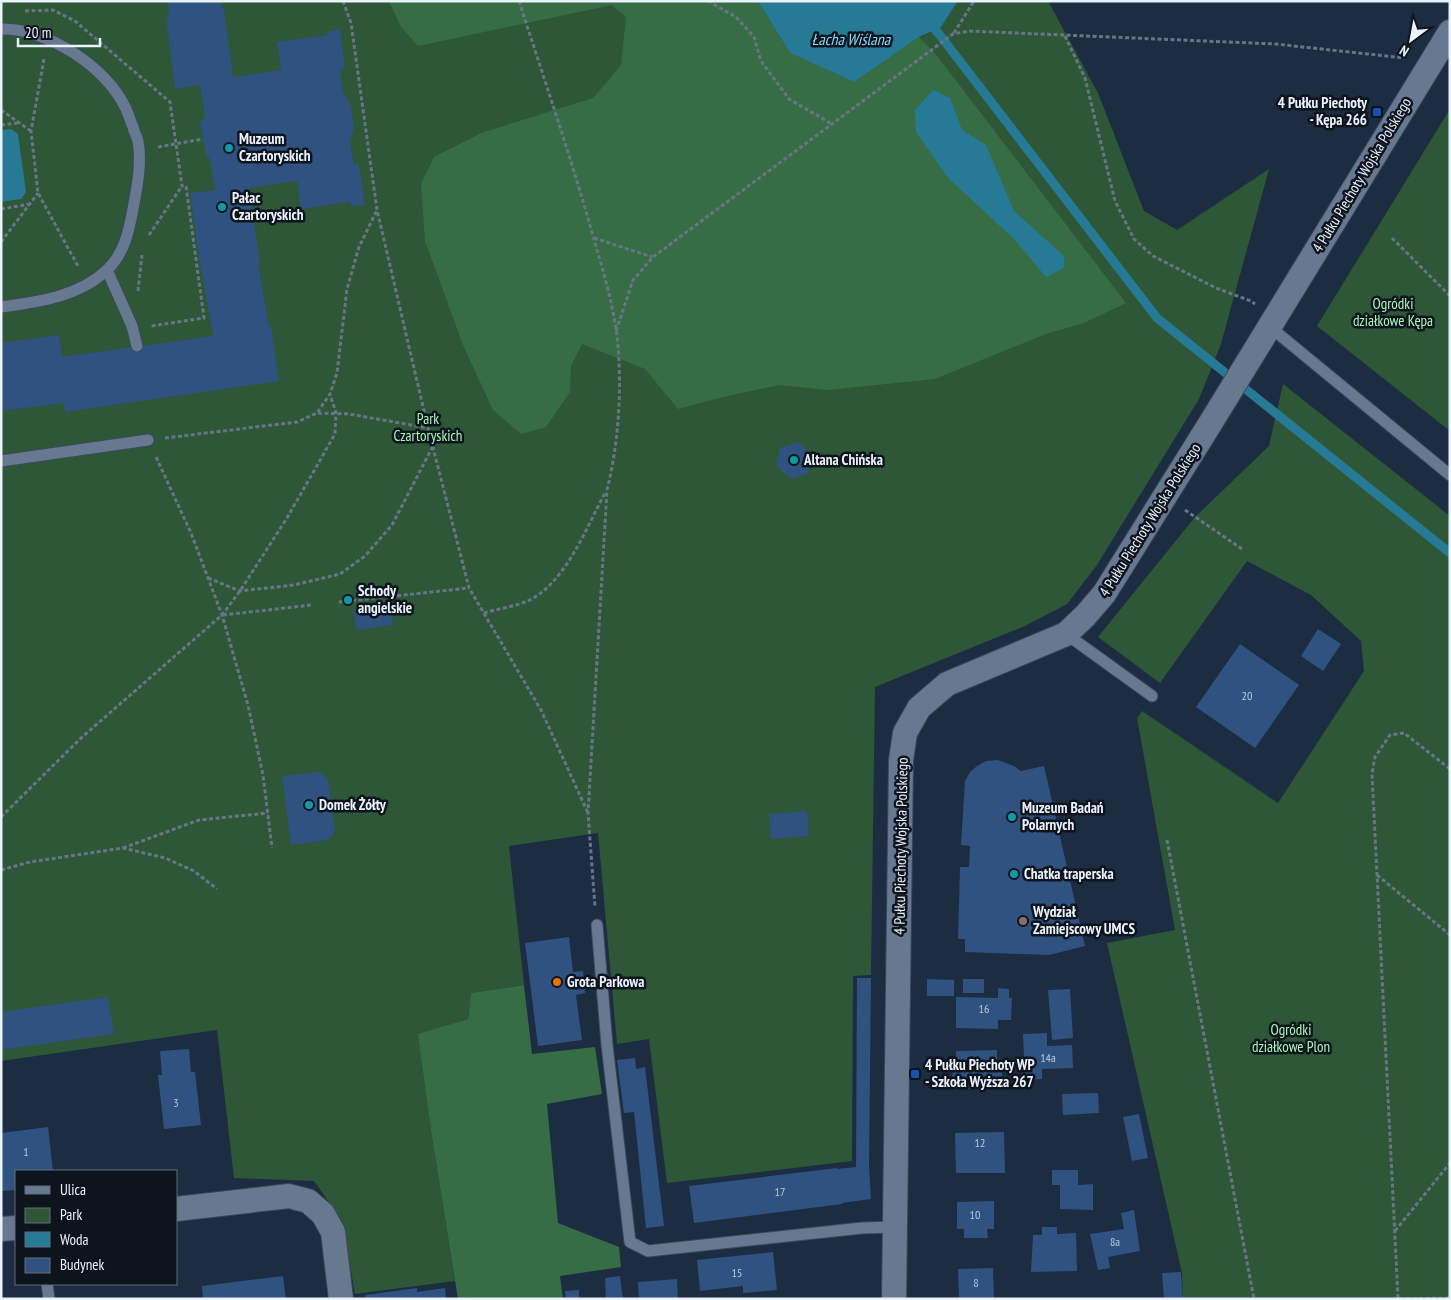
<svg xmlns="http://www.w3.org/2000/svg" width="1451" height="1300" viewBox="0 0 1451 1300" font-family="'PT Sans Narrow',sans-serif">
	<rect width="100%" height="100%" fill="#1c2c41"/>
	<g fill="#2d5736">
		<polygon points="1,1 838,1 919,37 941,27 958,1 1048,1 1098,93 1144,211 1177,230 1269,169 1221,344 1199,399 1097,565 1067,604 1025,626 875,687 871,975 853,976 852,1161 667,1183 649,1039 617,1044 598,833 509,846 524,985 471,993 468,1019 419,1035 432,1138 455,1281 355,1294 342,1221 314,1181 234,1178 217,1030 1,1061"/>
		<polygon points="1450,109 1450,431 1317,326"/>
		<polygon points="1283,384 1450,516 1450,1299 1183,1299 1182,1273 1107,943 1175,930 1137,718 1142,711 1278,803 1364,671 1361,641 1311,595 1247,561 1160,683 1098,637 1195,517 1269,446"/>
	</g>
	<g fill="#376d44">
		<polygon points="389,1 758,1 790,53 854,82 919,37 938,57 1126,303 1084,323 1046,334 935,379 828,390 779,385 723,397 678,409 645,369 582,344 571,366 570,392 546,427 521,434 493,410 463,345 425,241 421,184 434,157 481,133 593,98 621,65 626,17 612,5 418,46 401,27"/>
		<polygon points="524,985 532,1054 595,1047 602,1094 547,1104 558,1223 619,1247 621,1267 560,1276 563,1299 458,1299 432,1138 418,1034 468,1019 471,993"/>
	</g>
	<g fill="#277a95">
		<polygon points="758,1 958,1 941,27 919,37 854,82 790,53"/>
		<polygon points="933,90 950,98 962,130 986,145 1014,211 1064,256 1064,268 1046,277 1014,239 948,178 916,132 915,110"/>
		<polygon points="11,129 18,134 26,192 21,199 1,202 1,130"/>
	</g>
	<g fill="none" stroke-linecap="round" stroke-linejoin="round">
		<polyline stroke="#277a95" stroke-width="9" points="929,21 1157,318 1450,553"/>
	</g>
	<g fill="#2f5280">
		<polygon points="167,1 221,1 222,8 224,8 233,77 281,70 277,42 327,35 327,32 340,29 345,69 340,70 343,93 351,106 354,129 350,142 354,165 359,165 365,205 351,206 351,202 301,209 297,181 249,188 260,263 258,263 269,327 271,326 279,381 65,412 64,403 1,411 1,343 59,335 62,357 213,336 202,272 201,272 190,193 215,190 210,159 206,156 200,122 205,117 200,85 175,89 166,17 169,16"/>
		<polygon points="798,442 812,455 808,473 791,479 776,466 780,448"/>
		<polygon points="390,604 393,625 356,630 354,609"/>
		<polygon points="1318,629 1341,644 1323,671 1301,656"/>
		<polygon points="1240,644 1299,685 1255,748 1196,707"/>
		<polygon points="998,760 1014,766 1021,771 1044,766 1085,946 1049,955 965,952 965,939 958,939 960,867 969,867 970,846 961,845 965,781 970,772 977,766 986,761"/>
		<polygon points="319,772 328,779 335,831 328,840 291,845 282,776"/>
		<polygon points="807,811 809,836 771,839 769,814"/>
		<polygon points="569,937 573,972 583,971 585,993 576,995 582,1040 538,1046 525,943"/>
		<polygon points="857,978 871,978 869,1166 871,1199 842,1203 842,1204 694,1223 689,1186 837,1168 837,1169 856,1167"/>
		<polygon points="927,979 954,980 954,996 927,996"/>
		<rect x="963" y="979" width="21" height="14"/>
		<polygon points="998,988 1009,989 1009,998 1012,998 1011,1020 998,1020 998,1029 956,1028 956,997 998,998"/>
		<polygon points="1070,989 1073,1038 1052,1040 1048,990"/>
		<polygon points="108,997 114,1034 1,1050 1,1012"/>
		<polygon points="1047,1033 1047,1046 1072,1045 1073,1068 1042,1069 1042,1079 1025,1080 1023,1034"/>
		<polygon points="189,1049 191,1072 195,1072 201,1125 164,1129 158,1075 162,1075 160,1051"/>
		<polygon points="997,1050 997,1063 1002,1063 1002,1083 979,1085 979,1089 953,1089 952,1064 956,1064 956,1051"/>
		<polygon points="635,1058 636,1069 645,1067 664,1226 646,1228 634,1112 624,1113 617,1060"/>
		<polygon points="1098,1093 1099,1113 1063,1115 1062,1094"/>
		<polygon points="1139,1114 1148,1158 1132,1161 1123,1117"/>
		<polygon points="48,1127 53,1171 16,1171 16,1190 1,1191 1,1133"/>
		<polygon points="1004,1132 1005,1173 956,1173 955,1133"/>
		<polygon points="1052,1170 1078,1170 1078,1185 1093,1184 1093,1210 1060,1209 1060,1185 1052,1185"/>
		<polygon points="994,1201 994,1229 987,1229 988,1238 964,1238 964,1229 957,1229 957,1202"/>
		<polygon points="1134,1210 1140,1251 1108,1257 1110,1268 1098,1270 1090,1234 1124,1229 1121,1213"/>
		<polygon points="1042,1227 1057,1227 1057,1234 1076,1233 1077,1271 1031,1272 1033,1235 1042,1235"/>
		<polygon points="773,1252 777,1290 743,1293 743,1286 700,1291 697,1260"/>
		<polygon points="993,1268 994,1299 959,1299 958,1269"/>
		<polygon points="1181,1272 1183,1299 1164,1299 1162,1273"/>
		<polygon points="283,1276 286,1299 203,1299 202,1286"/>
		<polygon points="620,1276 623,1299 606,1299 605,1278"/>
		<polygon points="677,1279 678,1299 639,1299 638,1282"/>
		<polygon points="417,1288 417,1292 445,1288 446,1299 366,1299 365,1295"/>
		<polygon points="579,1290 579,1299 566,1299 565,1291"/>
	</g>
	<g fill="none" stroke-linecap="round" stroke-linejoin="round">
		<defs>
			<g id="service">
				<path d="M 1,29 C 47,28 107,67 126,109 C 129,115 130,121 133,127 C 134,132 137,137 138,141 C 142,163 137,188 133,209 C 129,231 124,254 107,270 C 78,297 38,302 1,307"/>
				<polyline points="107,270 132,326 137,346"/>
				<polyline points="1270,327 1450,475"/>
				<polyline points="1,461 148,440"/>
				<polyline points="1066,634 1152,696"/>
				<polyline points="597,925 607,1045 630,1242 648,1251 862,1228 895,1227"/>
				<polyline points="47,1284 49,1299"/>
			</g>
			<g id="minor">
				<polyline points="176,1209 289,1196 308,1201 323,1214 333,1232 341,1299"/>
				<polyline points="1,1229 16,1228"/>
				<polyline points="894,1299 901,760 905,733 919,708 947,684 1066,634 1085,616 1104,594 1213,419 1450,32"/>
			</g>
		</defs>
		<use href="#service" stroke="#3d495a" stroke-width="13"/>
		<use href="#minor" stroke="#3d495a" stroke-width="26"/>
		<g stroke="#687587" stroke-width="3" stroke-dasharray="4 2.5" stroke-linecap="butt">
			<polyline points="343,1 351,23 377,210 428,428 469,588 541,710 588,813"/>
			<path d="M 519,1 C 544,79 571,157 593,236 C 605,278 618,319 619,362 C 621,404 617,450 607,490 L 588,813 L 595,907"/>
			<polyline points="708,1 736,17 754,37 761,61 789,99 832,124"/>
			<polyline points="25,11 53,10 75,21 170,102 182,186 186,186 204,318 151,326"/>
			<polyline points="954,33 974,1"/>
			<polyline points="1065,36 1085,78 1115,201 1134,239 1153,256 1216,288 1251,301 1255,304"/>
			<polyline points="44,59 31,131 38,193 79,268"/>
			<polyline points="1,110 31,131"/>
			<polyline points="1,125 18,123"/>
			<polyline points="158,147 203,139"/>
			<polyline points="1,209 30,204"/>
			<polyline points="149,235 182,186"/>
			<polyline points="594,238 652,257"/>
			<polyline points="1392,238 1450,296"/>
			<polyline points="1,242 38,193"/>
			<polyline points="138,291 142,255"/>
			<polyline points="616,331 633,280 653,257 953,34 969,31 1275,44 1405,58"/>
			<polyline points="318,413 349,414 428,428"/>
			<polyline points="165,438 297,422 317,413 330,394 337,373 347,289 359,247 377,210"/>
			<polyline points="156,457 191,533 222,615 248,705 263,775 272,848"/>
			<polyline points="1185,510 1242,549"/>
			<polyline points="208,578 240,591 294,585 340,574 365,556 392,525 433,446"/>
			<polyline points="339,602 469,588"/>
			<path d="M 484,613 C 497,609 512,607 525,602 C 564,587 586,528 605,493"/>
			<polyline points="223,615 312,605"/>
			<polyline points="1,817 81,738 222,615 240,591 287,518 335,434 336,413 330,394"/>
			<polyline points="1167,840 1254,1299"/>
			<polyline points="123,848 199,820 268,813"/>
			<polyline points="1,870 30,862 123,848 165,858 194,871 217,889"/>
			<polyline points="1377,875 1450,935"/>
			<polyline points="1395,1231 1450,1163"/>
			<polyline points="1398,1298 1372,774 1375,757 1390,735 1404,733 1450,769"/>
			<polyline points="1393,1299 1450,1298"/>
		</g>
		<use href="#service" stroke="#677991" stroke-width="11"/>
		<use href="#minor" stroke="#677991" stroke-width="24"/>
	</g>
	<g fill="#1a4fb4" stroke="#0d141d" stroke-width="2">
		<rect x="1372" y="107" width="10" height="10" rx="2.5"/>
		<rect x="910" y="1069" width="10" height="10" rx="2.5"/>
	</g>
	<g fill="#0f9aa8" stroke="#0d141d" stroke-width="2">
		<circle cx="229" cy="148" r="5"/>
		<circle cx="222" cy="207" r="5"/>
		<circle cx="794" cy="460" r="5"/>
		<circle cx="348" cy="600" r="5"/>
		<circle cx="309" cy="805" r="5"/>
		<circle cx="1012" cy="817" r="5"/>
		<circle cx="1014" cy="874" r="5"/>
	</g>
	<circle fill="#8d6e63" stroke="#0d141d" stroke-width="2" cx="1023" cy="921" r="5"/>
	<circle fill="#e8710a" stroke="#0d141d" stroke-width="2" cx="557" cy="982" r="5"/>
	<g text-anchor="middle" stroke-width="5" stroke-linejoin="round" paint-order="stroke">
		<g font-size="12" fill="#bbcade">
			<text x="1247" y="700">20</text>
			<text x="984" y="1013">16</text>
			<text x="1048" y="1062">14a</text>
			<text x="176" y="1107">3</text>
			<text x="980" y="1147">12</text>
			<text x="26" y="1156">1</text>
			<text x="780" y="1196">17</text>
			<text x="975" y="1219">10</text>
			<text x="1115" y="1246">8a</text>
			<text x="737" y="1277">15</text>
			<text x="976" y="1287">8</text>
		</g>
		<g font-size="15" font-weight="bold" fill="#eaf2fd" stroke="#0d141d" text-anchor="start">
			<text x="1367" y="108" text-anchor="end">4 Pułku Piechoty<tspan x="1367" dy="17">- Kępa 266</tspan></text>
			<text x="239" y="144">Muzeum<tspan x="239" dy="17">Czartoryskich</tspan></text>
			<text x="232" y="203">Pałac<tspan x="232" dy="17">Czartoryskich</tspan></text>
			<text x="804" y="465">Altana Chińska</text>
			<text x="358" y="596">Schody<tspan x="358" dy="17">angielskie</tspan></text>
			<text x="319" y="810">Domek Żółty</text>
			<text x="1022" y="813">Muzeum Badań<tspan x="1022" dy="17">Polarnych</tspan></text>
			<text x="1024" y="879">Chatka traperska</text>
			<text x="1033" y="917">Wydział<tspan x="1033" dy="17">Zamiejscowy UMCS</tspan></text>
			<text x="567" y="987">Grota Parkowa</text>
			<text x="925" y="1070">4 Pułku Piechoty WP<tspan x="925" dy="17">- Szkoła Wyższa 267</tspan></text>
		</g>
		<g font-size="15" fill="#eaf2fd" stroke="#0d141d">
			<text transform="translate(1362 175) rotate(-59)" y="5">4 Pułku Piechoty Wojska Polskiego</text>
			<text transform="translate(1150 520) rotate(-58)" y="5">4 Pułku Piechoty Wojska Polskiego</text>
			<text transform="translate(901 846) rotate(-89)" y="5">4 Pułku Piechoty Wojska Polskiego</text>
		</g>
		<g font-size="15" fill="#a8f8b8" stroke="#0d141d">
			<text x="1393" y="309">Ogródki<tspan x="1393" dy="17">działkowe Kępa</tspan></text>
			<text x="428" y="424">Park<tspan x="428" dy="17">Czartoryskich</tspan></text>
			<text x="1291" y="1035">Ogródki<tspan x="1291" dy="17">działkowe Plon</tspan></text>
		</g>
		<g font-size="16" font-style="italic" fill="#84dafa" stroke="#0d141d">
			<text x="851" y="45">Łacha Wiślana</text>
		</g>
	</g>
	<rect width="1451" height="1300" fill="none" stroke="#eaf2fd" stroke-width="5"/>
	<rect x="15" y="1170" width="162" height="115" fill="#0d141d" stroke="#656d77"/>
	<rect x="25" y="1186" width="25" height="8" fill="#677991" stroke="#656d77"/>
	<text x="60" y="1195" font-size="15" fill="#eaf2fd">Ulica</text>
	<rect x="25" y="1208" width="25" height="15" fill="#2d5736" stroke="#656d77"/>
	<text x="60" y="1220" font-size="15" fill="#eaf2fd">Park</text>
	<rect x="25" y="1232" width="25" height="15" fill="#277a95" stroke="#656d77"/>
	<text x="60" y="1245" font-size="15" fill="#eaf2fd">Woda</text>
	<rect x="25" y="1258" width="25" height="15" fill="#2f5280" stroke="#656d77"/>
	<text x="60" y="1270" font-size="15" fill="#eaf2fd">Budynek</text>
	<g transform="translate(1411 40) rotate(212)" stroke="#0d141d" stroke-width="4" paint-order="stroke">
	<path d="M0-4L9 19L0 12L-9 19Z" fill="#eaf2fd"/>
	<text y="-8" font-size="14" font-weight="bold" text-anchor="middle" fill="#eaf2fd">N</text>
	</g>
	<path d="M18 38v8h82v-8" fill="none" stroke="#eaf2fd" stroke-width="2.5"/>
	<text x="25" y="38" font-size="15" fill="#eaf2fd" stroke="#0d141d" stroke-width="4" paint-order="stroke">20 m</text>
</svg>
